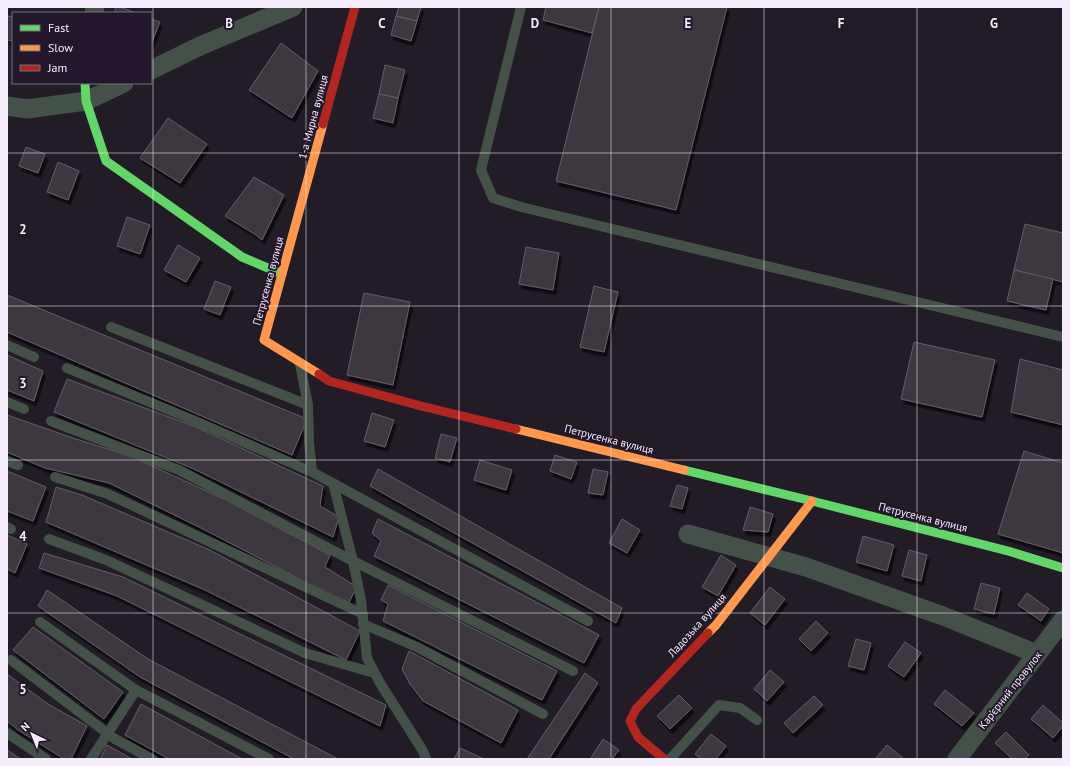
<svg xmlns="http://www.w3.org/2000/svg" width="1070" height="766" viewBox="0 0 1070 766" font-family="'PT Sans',sans-serif">
	<defs>
		<filter id="shadow"><feDropShadow dx="2.5" dy="4.5" stdDeviation="0" flood-color="#0009"/></filter>
	</defs>
	<rect width="100%" height="100%" fill="#211c26"/>
	<g fill="#3e373f" stroke="#645d66" filter="url(#shadow)">
		<polygon points="116,7 120,7 136,13 114,13"/>
		<polygon points="399,7 421,7 417,21 396,16"/>
		<polygon points="546,7 599,7 592,33 543,20"/>
		<polygon points="599,7 727,7 676,210 556,181"/>
		<polygon points="7,16 13,17 13,41 7,40"/>
		<polygon points="396,16 417,21 411,41 391,35"/>
		<polygon points="151,19 160,22 151,44"/>
		<polygon points="281,43 318,71 292,118 249,90"/>
		<polygon points="385,65 405,70 398,98 379,94"/>
		<polygon points="379,94 398,98 393,123 373,118"/>
		<polygon points="168,118 207,144 180,183 140,158"/>
		<polygon points="26,147 45,154 38,173 19,166"/>
		<polygon points="58,162 79,171 68,200 47,192"/>
		<polygon points="254,177 284,195 262,240 256,235 225,216"/>
		<polygon points="127,217 150,225 140,254 117,246"/>
		<polygon points="1025,224 1063,233 1063,282 1014,270"/>
		<polygon points="178,245 200,258 186,282 164,270"/>
		<polygon points="526,247 559,253 553,290 519,284"/>
		<polygon points="1014,270 1053,279 1046,310 1007,301"/>
		<polygon points="215,281 231,287 220,315 204,309"/>
		<polygon points="594,286 618,292 604,352 580,347"/>
		<polygon points="364,293 410,302 393,385 347,375"/>
		<polygon points="7,295 307,419 292,455 7,332"/>
		<polygon points="914,342 995,360 982,417 901,399"/>
		<polygon points="7,355 43,371 34,401 7,390"/>
		<polygon points="1020,359 1063,370 1063,425 1011,412"/>
		<polygon points="67,379 196,427 323,486 320,506 339,517 333,537 194,469 54,412"/>
		<polygon points="372,413 394,420 385,447 364,441"/>
		<polygon points="7,415 76,439 133,457 226,500 330,555 325,567 357,587 348,604 201,528 109,483 45,468 7,452"/>
		<polygon points="441,434 457,438 450,462 435,458"/>
		<polygon points="1024,451 1063,463 1063,553 998,534"/>
		<polygon points="555,455 577,462 571,479 550,471"/>
		<polygon points="480,460 512,470 506,490 474,480"/>
		<polygon points="378,469 622,608 616,623 370,486"/>
		<polygon points="593,469 608,472 603,495 588,493"/>
		<polygon points="7,471 46,487 33,521 7,511"/>
		<polygon points="677,485 688,488 682,509 670,506"/>
		<polygon points="56,487 82,495 210,550 360,631 346,660 205,590 46,522"/>
		<polygon points="750,507 773,514 768,532 743,530"/>
		<polygon points="378,519 599,635 584,663 374,556 381,541 372,533"/>
		<polygon points="622,519 640,530 627,553 609,543"/>
		<polygon points="7,535 27,544 15,573 7,569"/>
		<polygon points="863,536 894,545 887,571 856,562"/>
		<polygon points="909,550 927,555 921,581 902,576"/>
		<polygon points="44,553 123,577 386,705 380,726 117,596 39,568"/>
		<polygon points="721,555 736,565 718,596 702,587"/>
		<polygon points="981,583 1000,588 994,614 974,609"/>
		<polygon points="388,585 557,671 542,700 383,621 388,604 381,600"/>
		<polygon points="770,587 785,599 765,625 750,613"/>
		<polygon points="47,590 148,659 338,759 294,759 140,677 38,606"/>
		<polygon points="1027,593 1049,609 1041,621 1018,605"/>
		<polygon points="816,621 828,633 811,651 799,639"/>
		<polygon points="33,627 123,692 104,719 13,650"/>
		<polygon points="856,639 871,643 864,670 848,666"/>
		<polygon points="905,642 921,653 904,677 888,666"/>
		<polygon points="409,651 518,710 501,743 423,701 410,684 402,669"/>
		<polygon points="770,670 784,682 767,701 754,689"/>
		<polygon points="585,673 598,683 549,759 527,759"/>
		<polygon points="7,674 48,704 87,726 71,759 64,759 18,730 7,721"/>
		<polygon points="945,690 974,713 962,726 934,704"/>
		<polygon points="679,695 692,708 670,729 657,716"/>
		<polygon points="814,696 823,705 793,733 784,723"/>
		<polygon points="141,704 242,759 169,759 125,735"/>
		<polygon points="1043,705 1063,723 1063,726 1053,738 1031,719"/>
		<polygon points="1006,732 1029,755 1025,759 1012,759 995,743"/>
		<polygon points="711,734 726,746 716,759 701,759 695,754"/>
		<polygon points="603,739 619,750 612,759 592,759 591,758"/>
		<polygon points="107,745 132,759 100,759"/>
		<polygon points="887,745 904,759 875,759"/>
		<polygon points="460,748 484,759 454,759"/>
		<polygon points="7,750 21,759 7,759"/>
	</g>
	<g fill="none" stroke-linecap="round" stroke-linejoin="round">
		<g stroke="#445149" stroke-width="10">
			<polyline points="521,7 481,170 493,198 521,207 1063,337"/>
			<polyline points="111,327 308,405"/>
			<polyline points="7,345 34,357"/>
			<polyline points="300,364 308,405 309,442 312,472"/>
			<polyline points="67,368 193,420 312,472 588,621"/>
			<polyline points="7,402 24,409"/>
			<polyline points="51,421 179,470 353,561 573,671"/>
			<polyline points="7,461 18,465"/>
			<polyline points="55,477 108,494 363,614"/>
			<polyline points="333,483 353,561 361,600 367,658 380,683 423,751 426,759"/>
			<polyline points="7,527 11,529"/>
			<polyline points="49,539 106,560 305,653 374,673"/>
			<polyline points="40,622 136,690 269,759"/>
			<polyline points="363,624 417,647 543,714"/>
			<polyline points="11,660 115,739 152,759"/>
			<polyline points="7,733 46,759"/>
			<polyline points="91,759 136,690"/>
			<polyline points="670,759 719,705 740,708 757,720"/>
		</g>
		<g stroke="#445149" stroke-width="19">
			<polyline points="94,13 95,7"/>
			<polyline points="151,70 200,46 293,7"/>
			<polyline points="7,106 27,109 86,101 124,83"/>
			<polyline points="688,534 806,567 943,616 1037,654"/>
			<polyline points="957,759 1063,620"/>
		</g>
		<g stroke="#63d668" stroke-width="9">
			<polyline points="85,83 86,101 106,161 242,257 282,274"/>
			<polyline points="684,470 812,501 1008,551 1063,568"/>
		</g>
		<g stroke="#ff974d" stroke-width="9">
			<polyline points="319,374 264,340 323,124"/>
			<polyline points="516,429 684,470"/>
			<polyline points="708,633 716,625 812,501"/>
		</g>
		<g stroke="#b3261e" stroke-width="9">
			<polyline points="323,124 355,7"/>
			<polyline points="319,374 329,381 421,406 516,429"/>
			<polyline points="664,759 638,737 630,721 636,709 708,633"/>
		</g>
	</g>
	<path fill="none" stroke="#f5edfc" stroke-width="1" stroke-opacity="0.55" d="M 153,7 L 153,759M 306,7 L 306,759M 459,7 L 459,759M 611,7 L 611,759M 764,7 L 764,759M 917,7 L 917,759M 7,153 L 1063,153M 7,306 L 1063,306M 7,460 L 1063,460M 7,613 L 1063,613"/>
	<g text-anchor="middle" stroke-width="4" stroke-linejoin="round" paint-order="stroke">
		<g font-size="11" fill="#f5edfc" stroke="#22172b">
			<text transform="translate(313 117) rotate(-75)" y="4">1-а Мирна вулиця</text>
			<text transform="translate(268 281) rotate(-75)" y="4">Петрусенка вулиця</text>
			<text transform="translate(609 439) rotate(14)" y="4">Петрусенка вулиця</text>
			<text transform="translate(923 517) rotate(14)" y="4">Петрусенка вулиця</text>
			<text transform="translate(697 625) rotate(-48)" y="4">Ладозька вулиця</text>
			<text transform="translate(1010 690) rotate(-52)" y="4">Кар’єрний провулок</text>
		</g>
	</g>
	<g font-size="13" text-anchor="middle" font-weight="bold" fill="#f5edfc" stroke="#22172b" stroke-width="4" stroke-linejoin="round" paint-order="stroke">
		<text x="229" y="28">B</text>
		<text x="382" y="28">C</text>
		<text x="535" y="28">D</text>
		<text x="688" y="28">E</text>
		<text x="841" y="28">F</text>
		<text x="994" y="28">G</text>
		<text x="23" y="234">2</text>
		<text x="23" y="388">3</text>
		<text x="23" y="541">4</text>
		<text x="23" y="694">5</text>
	</g>
	<rect width="1070" height="766" fill="none" stroke="#f5edfc" stroke-width="16"/>
	<rect x="12" y="12" width="140" height="72" fill="#22172b" stroke="#766d7f"/>
	<rect x="20" y="25" width="20" height="6" fill="#63d668" stroke="#766d7f"/>
	<text x="48" y="32" font-size="12" fill="#f5edfc">Fast</text>
	<rect x="20" y="45" width="20" height="6" fill="#ff974d" stroke="#766d7f"/>
	<text x="48" y="52" font-size="12" fill="#f5edfc">Slow</text>
	<rect x="20" y="65" width="20" height="6" fill="#b3261e" stroke="#766d7f"/>
	<text x="48" y="72" font-size="12" fill="#f5edfc">Jam</text>
	<g transform="translate(32 734) rotate(317)" stroke="#22172b" stroke-width="3" paint-order="stroke">
	<path d="M0-3L7 15L0 10L-7 15Z" fill="#f5edfc"/>
	<text y="-6" font-size="11" font-weight="bold" text-anchor="middle" fill="#f5edfc">N</text>
	</g>
</svg>
